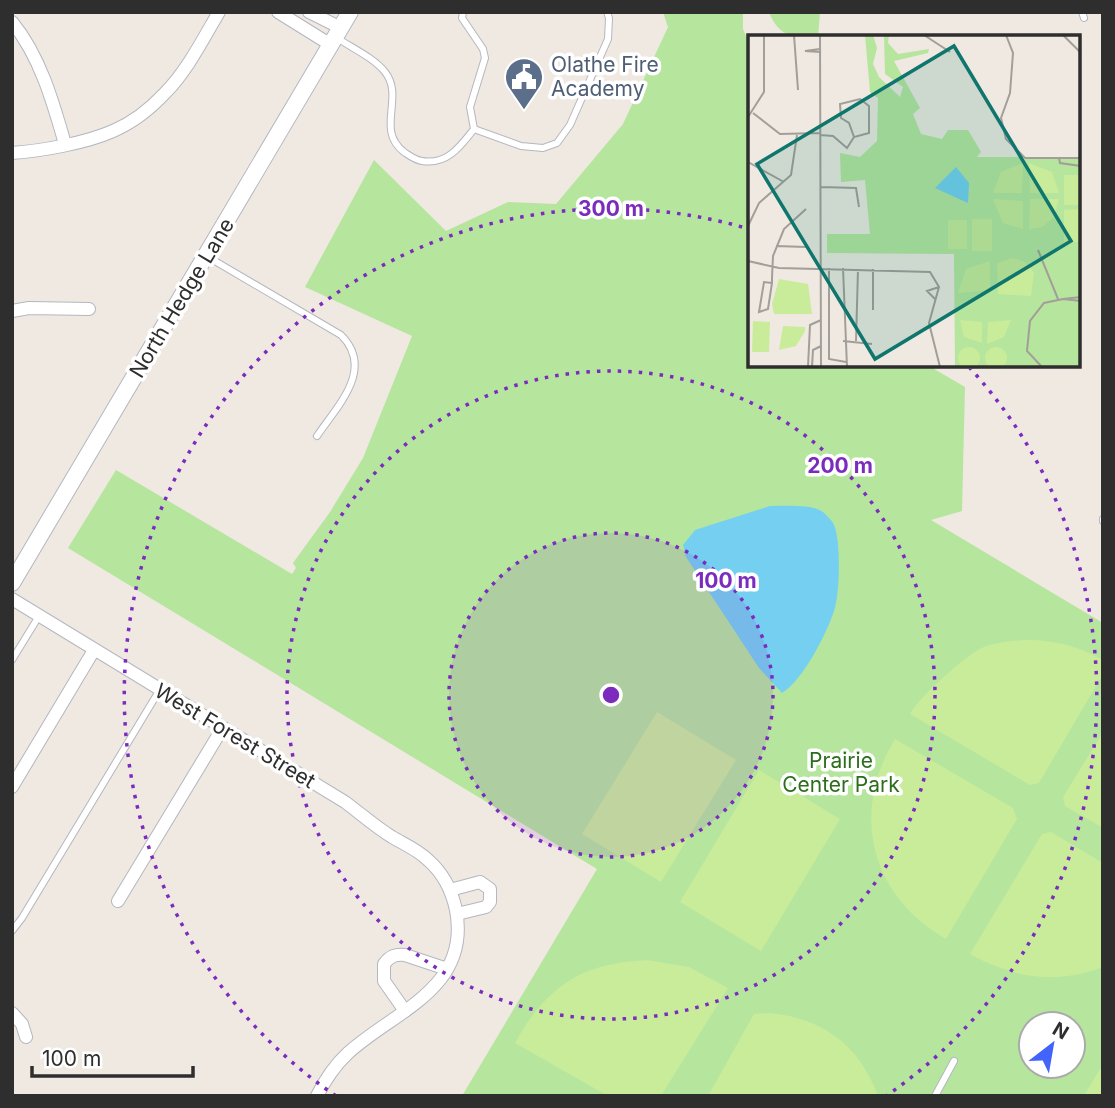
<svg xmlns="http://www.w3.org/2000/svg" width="1115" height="1108" viewBox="0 0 1115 1108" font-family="Inter,sans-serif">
	<rect width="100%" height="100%" fill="#efe9e1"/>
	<g fill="#b6e59e" fill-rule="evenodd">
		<path d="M 663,12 L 743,12 L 743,29 L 749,43 L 749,366 L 929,366 L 965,387 L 962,511 L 931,520 L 1103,623 L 1103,1096 L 462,1096 L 597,869 L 68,548 L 116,470 L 292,574 L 296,568 L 293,563 L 330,512 L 363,458 L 412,336 L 305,287 L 374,160 L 446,231 L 508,202 L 556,204 L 623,124 L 668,27 ZM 1031,1024 L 1073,1024 L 1073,1066 L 1031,1066 Z"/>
		<path d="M 769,12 L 820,12 L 818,37 C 794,37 779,38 769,12 Z"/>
	</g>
	<g fill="#c9ec9a">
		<path d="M 1027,640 C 1055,640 1078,646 1103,660 L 1103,674 L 1039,783 L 1030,785 L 910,714 C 919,697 961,660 978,650 C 992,642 1012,641 1027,640 Z"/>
		<polygon points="657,712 736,760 661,882 582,834"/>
		<polygon points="1103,732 1103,828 1065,806 1063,797"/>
		<path d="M 895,739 L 1013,808 L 1017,819 L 946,939 C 870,896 850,813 895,739 Z"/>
		<polygon points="759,770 840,819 761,951 680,902"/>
		<path d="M 1051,832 L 1103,863 L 1103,967 C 1055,985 1014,978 970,954 L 1042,834 Z"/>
		<path d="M 647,960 L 689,967 L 728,988 L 661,1096 L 608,1096 L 515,1043 C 546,986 582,963 647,960 Z"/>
		<path d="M 769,1013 C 823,1018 859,1045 878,1096 L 708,1096 L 754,1014 Z"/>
		<polygon points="1103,1064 1103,1096 1085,1094"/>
	</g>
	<path fill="#75cff0" d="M 770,506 C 783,506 813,504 823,512 C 826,515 833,521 834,525 C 841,540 840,595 834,611 C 826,635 803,680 782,693 L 759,668 L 686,557 L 683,545 L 695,530 Z"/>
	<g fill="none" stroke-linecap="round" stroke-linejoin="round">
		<defs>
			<g id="service">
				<polyline points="1082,12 1084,18"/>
				<path d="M 337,38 C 352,48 374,58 385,72 C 405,97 375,130 404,152 C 410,156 415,160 422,161 C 447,165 460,147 474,129 L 470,107 L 485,58 L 483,49 L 462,18 L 463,12"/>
				<polyline points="474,129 521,146 543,148 557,143 570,125 608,39 609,18 607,12"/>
				<path d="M 208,257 L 341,335 C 375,369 338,405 317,436"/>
				<polyline points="1103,519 1103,521"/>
				<polyline points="12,660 39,616"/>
				<polyline points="12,931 22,918 159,691"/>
				<polyline points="935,1096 954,1061"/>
			</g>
			<g id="minor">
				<polyline points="278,12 331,45"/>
				<polyline points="309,12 341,28"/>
				<path d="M 12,22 C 40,56 53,102 65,144"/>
				<path d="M 12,153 C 41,151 86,143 113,131 C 132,123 151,108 165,93 C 187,71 203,39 219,12"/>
				<polyline points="12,311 29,308 89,309"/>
				<path d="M 12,599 L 345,802 C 361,814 376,827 392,837 C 404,844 418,850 428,860 C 443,873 452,891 456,910 C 471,989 394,1011 348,1053 C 335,1065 325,1080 317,1096"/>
				<polyline points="12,787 94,650"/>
				<polyline points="450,890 480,882 490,889 490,902 486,907 457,914"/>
				<polyline points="118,901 222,729"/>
				<path d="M 405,1011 L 384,981 L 384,964 C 390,956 395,954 405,955 L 447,969"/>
				<polyline points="12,1013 22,1024 26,1037"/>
			</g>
			<polyline id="tertiary" points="12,583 350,12"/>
		</defs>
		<use href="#service" stroke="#b4b7c1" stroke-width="8"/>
		<use href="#minor" stroke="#b4b7c1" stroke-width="14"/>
		<use href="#tertiary" stroke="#b4b7c1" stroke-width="18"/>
		<use href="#service" stroke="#fff" stroke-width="6"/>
		<use href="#minor" stroke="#fff" stroke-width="12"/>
		<use href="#tertiary" stroke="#fff" stroke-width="16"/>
	</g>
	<circle cx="611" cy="695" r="162" fill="#7b2cbf" fill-opacity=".12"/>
	<g fill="none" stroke="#7b2cbf" stroke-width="3.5" stroke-dasharray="3.5 7">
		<circle cx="611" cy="695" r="162"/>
		<circle cx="611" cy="695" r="324"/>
		<path d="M336 1096A486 486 0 0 1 749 229M969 367A486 486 0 0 1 886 1096"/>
	</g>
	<defs>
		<symbol id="civic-pin" viewBox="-11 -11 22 30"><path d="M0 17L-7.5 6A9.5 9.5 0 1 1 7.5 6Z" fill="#5c6f8a" stroke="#fff"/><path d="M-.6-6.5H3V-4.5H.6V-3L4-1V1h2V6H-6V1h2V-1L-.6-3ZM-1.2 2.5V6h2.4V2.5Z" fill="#fff"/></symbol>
	</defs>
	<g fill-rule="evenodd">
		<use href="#civic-pin" x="502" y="55" width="44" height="60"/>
	</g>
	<g text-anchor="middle" stroke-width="7" stroke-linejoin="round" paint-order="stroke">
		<g font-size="21" fill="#4e5e75" stroke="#fff" text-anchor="start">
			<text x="551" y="72">Olathe Fire<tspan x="551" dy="24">Academy</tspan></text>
		</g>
		<g font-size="21" fill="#2e2e2e" stroke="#fff">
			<text transform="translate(182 298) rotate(-59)" y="7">North Hedge Lane</text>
			<text transform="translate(235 736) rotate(31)" y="7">West Forest Street</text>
		</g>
		<g font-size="21" fill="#2c6e1b" stroke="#fff">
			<text x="841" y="768">Prairie<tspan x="841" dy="24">Center Park</tspan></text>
		</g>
	</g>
	<g transform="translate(748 35)">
		<rect width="332" height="332" fill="#efe9e1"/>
		<path d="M 117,0 L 125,0 L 129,13 L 125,29 L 131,42 L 152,62 L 155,52 L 137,39 L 136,0 L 141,0 L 140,8 L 150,19 L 181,14 L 180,18 L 146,26 L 172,73 L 165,79 L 173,99 L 194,104 L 200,95 L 220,95 L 233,117 L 229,122 L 332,122 L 332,332 L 207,332 L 206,219 L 79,218 L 79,199 L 122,199 L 117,145 L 93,147 L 92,118 L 112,122 L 129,106 L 130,63 L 122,57 Z" fill="#b6e59e"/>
		<path d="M 275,128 L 274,158 L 245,158 L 253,137 ZM 281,128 L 304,137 L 311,158 L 282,158 ZM 316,140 L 332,140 L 332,170 L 316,170 ZM 245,164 L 275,166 L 275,194 L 255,188 ZM 282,164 L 311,164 L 306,182 L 294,192 L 281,194 ZM 332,174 L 332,207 L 316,207 L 316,175 ZM 224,184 L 244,184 L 244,216 L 224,216 ZM 200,185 L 219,185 L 219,214 L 200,214 ZM 265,223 L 277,227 L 286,238 L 283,261 L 250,259 L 249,228 ZM 242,226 L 242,255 L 210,258 L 218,234 ZM 31,244 L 60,249 L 64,279 L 26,279 L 24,269 ZM 212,285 L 234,287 L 234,308 L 216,302 ZM 263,285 L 256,302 L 239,309 L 240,287 ZM 5,286 L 22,287 L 21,317 L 4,317 ZM 35,291 L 57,292 L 57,296 L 48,311 L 31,315 ZM210 323a11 11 0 1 1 22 0a11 11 0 1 1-22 0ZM237 323a11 11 0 1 1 22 0a11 11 0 1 1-22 0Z" fill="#c9ec9a"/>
		<path d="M 208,132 L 221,148 L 220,168 L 187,153 Z" fill="#75cff0"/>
		<path fill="none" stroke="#a29e99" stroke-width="2" d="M 46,0 L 50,55M 72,0 L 73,332M 176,0 L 202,17M 258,0 L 265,18 L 262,58 L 253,83 L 258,104 L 277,123 L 333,123M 315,0 L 333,18M 72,14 L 57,16 L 72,17M 5,78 L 32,99 L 72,98M 0,82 L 16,57 L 16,0M 72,100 L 85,101 L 99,113 L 106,102 L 121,98 L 121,71 L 112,64 L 92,69 L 93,83 L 101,88 L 106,102M 311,123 L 312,128 L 333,131M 0,127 L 36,147M 73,152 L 108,153 L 111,172M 0,191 L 11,168 L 43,140 L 49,100M 28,211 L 58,212M 290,215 L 310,264M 0,226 L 31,233 L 182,237 L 191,252 L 181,288 L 192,332M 81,233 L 81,324 L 98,327M 95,233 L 99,332M 24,248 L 16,247 L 11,277 L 20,274 L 24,248 L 24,243 L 25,221 L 36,194 L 58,174M 333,262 L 315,264 L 333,266M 187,264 L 179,256 L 191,252M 125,275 L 125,234M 95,306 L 124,309M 108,306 L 110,234M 60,332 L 62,290 L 73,285M 64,332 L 65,315 L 73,311M 294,332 L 279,316 L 282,286 L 296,268 L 315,264"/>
		<path fill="#0f766e" fill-opacity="0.15" stroke="#0f766e" stroke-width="3.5" d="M 206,11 L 323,206 L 127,324 L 9,129 Z"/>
		<rect width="332" height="332" fill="none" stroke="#2e2e2e" stroke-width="3.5"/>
	</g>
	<circle cx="611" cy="695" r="10" fill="#7b2cbf" stroke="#fff" stroke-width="3.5"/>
	<g font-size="21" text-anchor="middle" font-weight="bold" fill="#7b2cbf" stroke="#fff" stroke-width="7" stroke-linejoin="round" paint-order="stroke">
		<text x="611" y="216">300 m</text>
		<text x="840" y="473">200 m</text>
		<text x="726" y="588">100 m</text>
	</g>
	<rect width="1115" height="1108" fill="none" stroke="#2e2e2e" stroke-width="28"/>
	<g transform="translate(1052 1045) rotate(31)"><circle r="33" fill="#ffffff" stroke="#ababab" stroke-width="2"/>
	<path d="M0-5L12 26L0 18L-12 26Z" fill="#4264fb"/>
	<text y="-10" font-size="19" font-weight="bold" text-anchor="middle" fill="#2e2e2e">N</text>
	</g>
	<path d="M32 1066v10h161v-10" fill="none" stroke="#2e2e2e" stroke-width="3.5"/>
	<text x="42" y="1066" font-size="21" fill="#2e2e2e" stroke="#ffffff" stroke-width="5" paint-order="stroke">100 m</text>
</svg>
